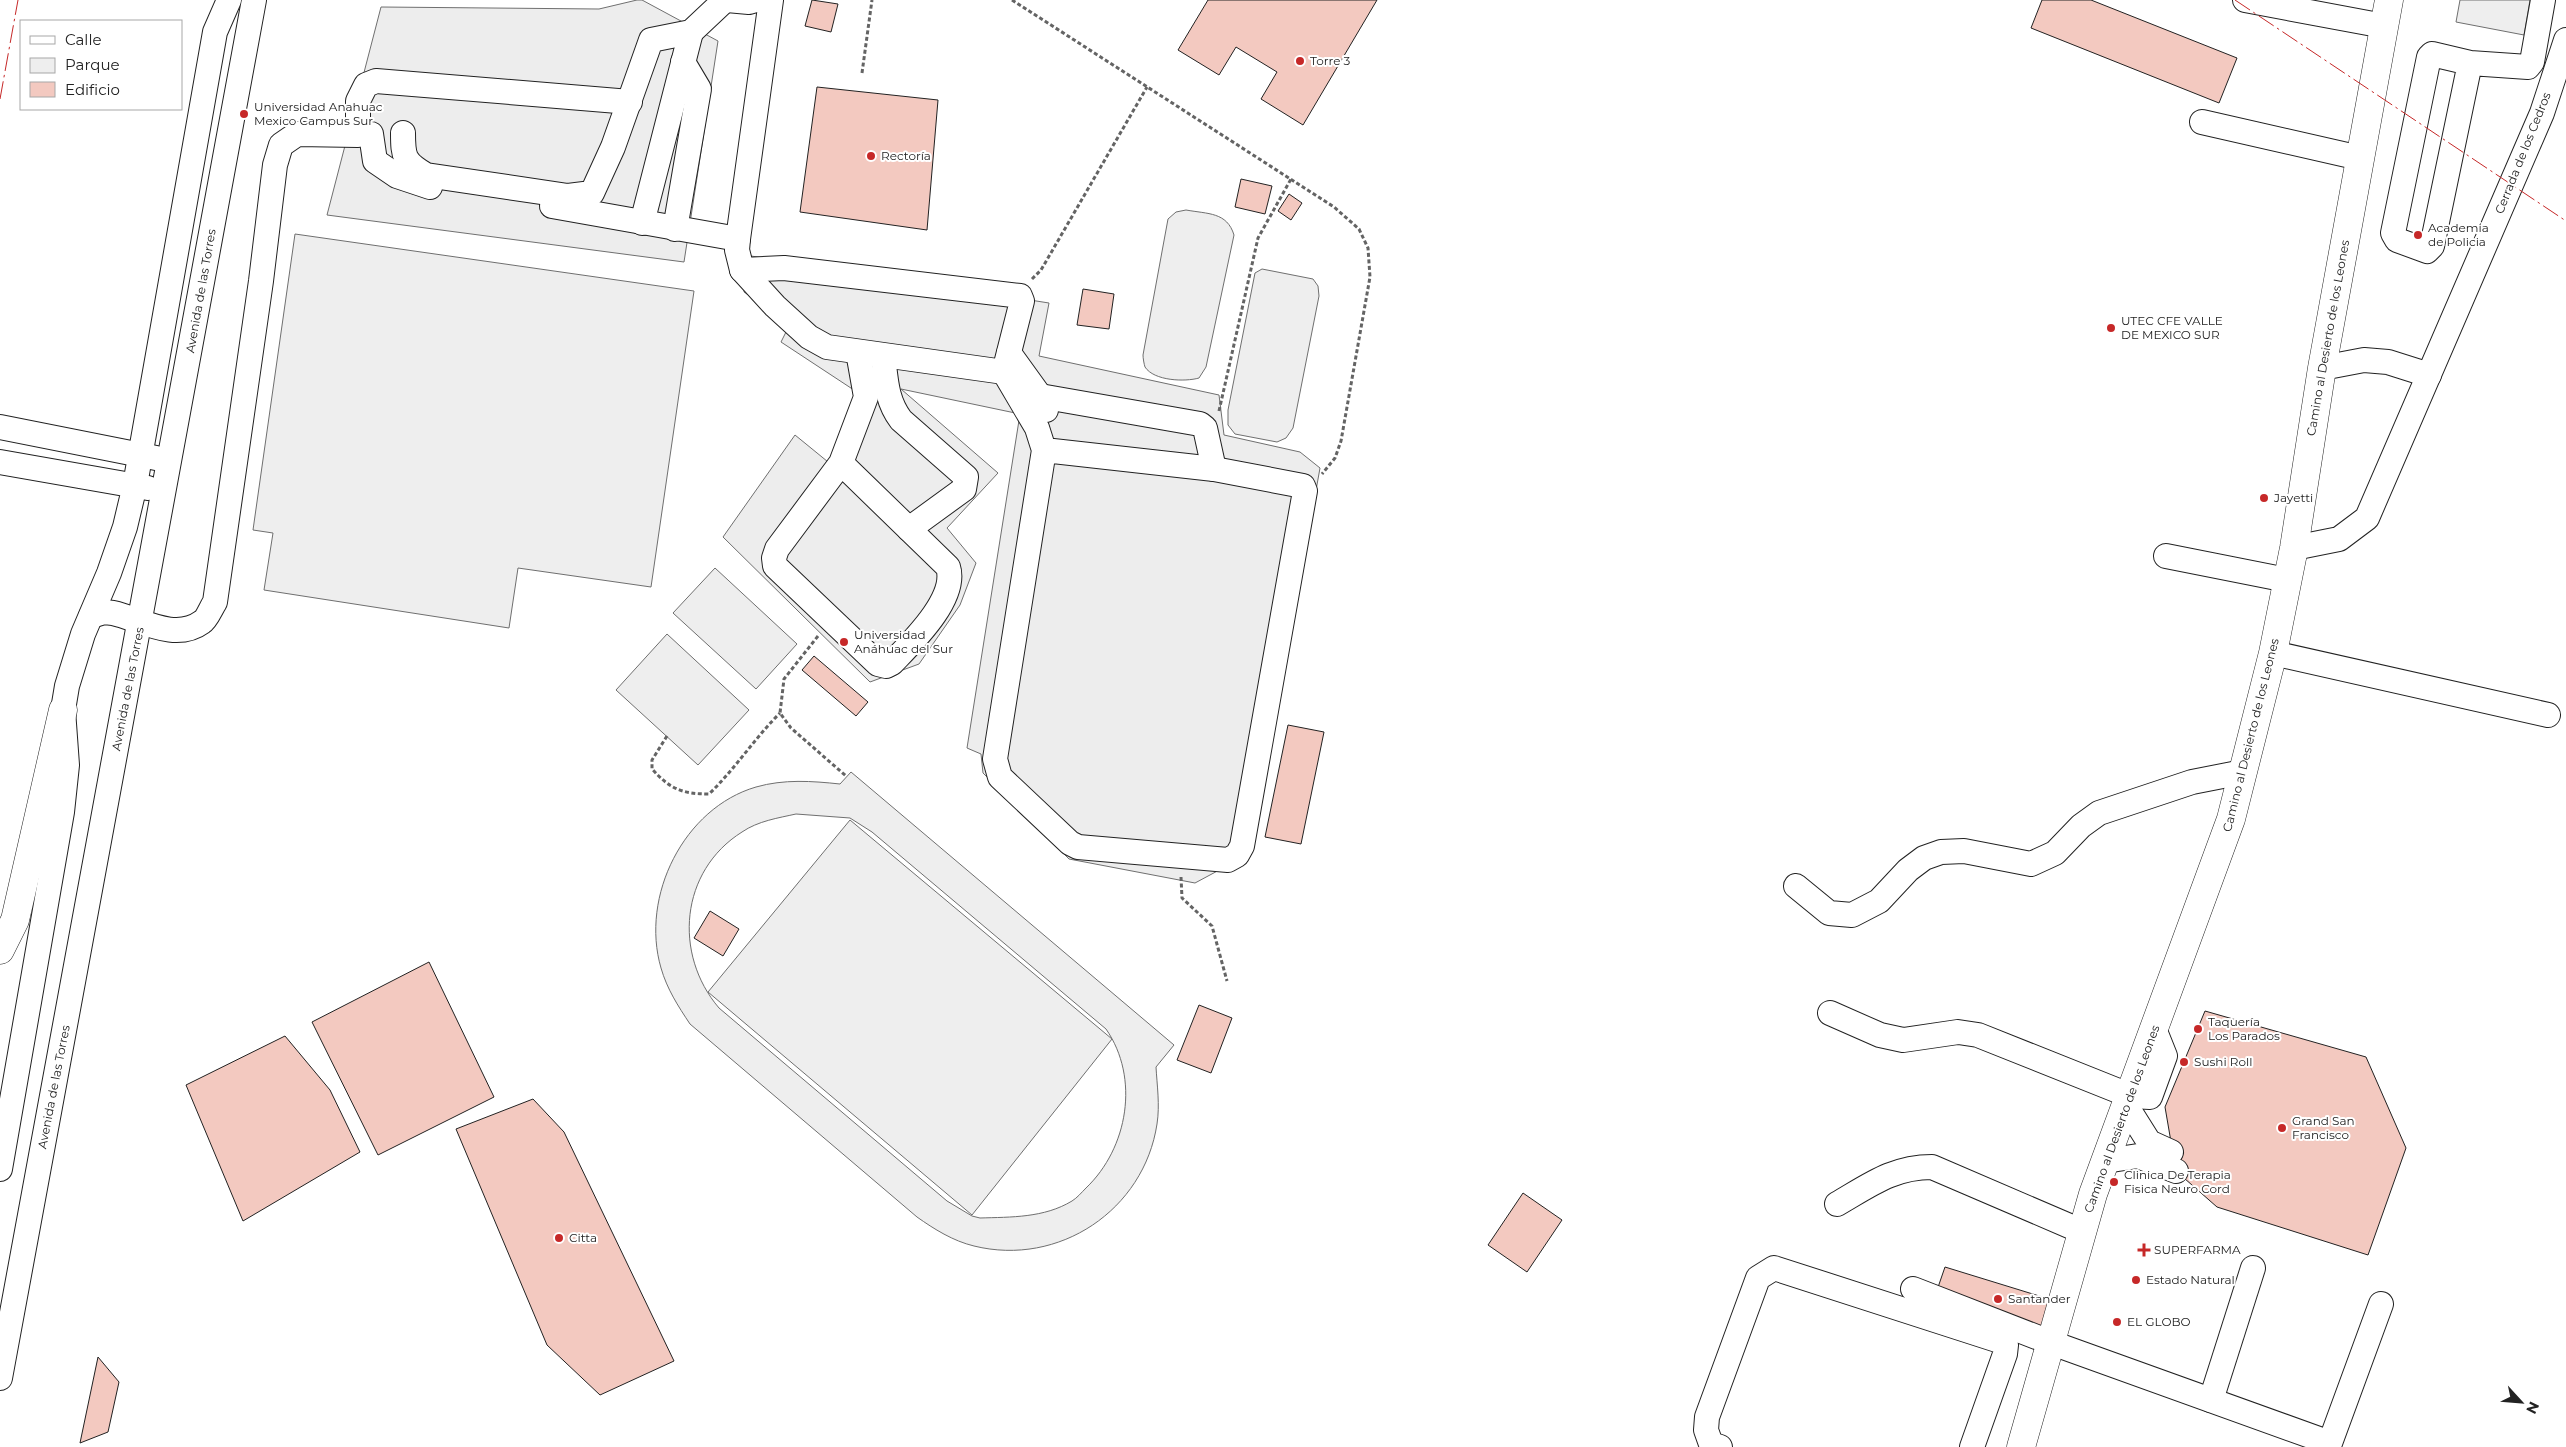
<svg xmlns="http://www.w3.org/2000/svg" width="2566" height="1447" viewBox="0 0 2566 1447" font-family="Montserrat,sans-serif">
	<rect width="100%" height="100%" fill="#fff"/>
	<g fill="#eee" stroke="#6f6f6f" fill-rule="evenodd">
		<polygon points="2460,0 2530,0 2524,35 2456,22"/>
		<path d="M 1186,210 C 1208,214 1227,212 1234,235 L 1206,367 L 1199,378 C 1185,382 1154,381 1145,367 C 1144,364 1143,358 1143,355 L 1168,219 L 1176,212 Z"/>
		<polygon points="295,234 694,291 651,587 518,568 509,628 264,590 273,533 253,530"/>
		<polygon points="1262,269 1313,279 1318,286 1319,296 1293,428 1286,438 1277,442 1235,434 1228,425 1228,410 1255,273"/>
		<polygon points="715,568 797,644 756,689 673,613"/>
		<polygon points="667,634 749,710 698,765 616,690"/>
		<path d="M 851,772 L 1174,1045 L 1156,1067 C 1157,1085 1160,1105 1157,1124 C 1144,1210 1059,1267 974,1246 C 953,1241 934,1229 917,1217 L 690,1024 C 678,1006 667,989 661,968 C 640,896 684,808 756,787 C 784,779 812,781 840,784 ZM 796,814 L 850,818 L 872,832 L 1106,1029 C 1140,1078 1128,1148 1086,1188 C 1082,1192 1077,1198 1072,1201 C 1044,1218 1011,1217 980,1218 L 972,1216 L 947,1201 L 719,1008 C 673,954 680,871 742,832 C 758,821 778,818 796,814 Z"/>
		<polygon points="850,820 1112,1039 972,1215 708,992"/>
	</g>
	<g fill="#ededed" stroke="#6f6f6f">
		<polygon points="637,0 642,0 718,41 684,262 327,215 381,7 599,9"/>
		<polygon points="751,256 1049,303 1039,356 1219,395 1224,435 1300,452 1320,468 1251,853 1195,883 1069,859 983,773 981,754 967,748 1020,414 901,389 998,473 947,528 976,563 960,605 919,664 870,682 723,537 795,435 833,466 860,394 781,342 790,324 744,292 745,276"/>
	</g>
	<g fill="#f3c9c0" stroke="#222">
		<polygon points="812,0 838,4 831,32 805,26"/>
		<polygon points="1208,0 1377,0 1303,125 1261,99 1277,72 1236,47 1219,75 1178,50"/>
		<polygon points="2042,0 2091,0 2237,58 2219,103 2031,28"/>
		<polygon points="817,87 938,100 927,230 800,212"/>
		<polygon points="1241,179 1272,186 1265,214 1235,207"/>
		<polygon points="1289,194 1302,203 1291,220 1278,211"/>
		<polygon points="1083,289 1114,294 1109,329 1077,325"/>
		<polygon points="814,656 868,702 856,716 802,670"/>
		<polygon points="1288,725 1324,732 1301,844 1265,837"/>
		<polygon points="710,911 739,929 723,956 694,938"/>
		<polygon points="429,962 494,1097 378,1155 312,1022"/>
		<polygon points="1199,1005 1232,1018 1211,1073 1177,1060"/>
		<polygon points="2205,1011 2366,1057 2406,1148 2368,1255 2217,1207 2176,1171 2165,1107"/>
		<polygon points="285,1036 330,1090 360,1152 243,1221 186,1085"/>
		<polygon points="533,1099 564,1132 674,1361 600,1395 547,1345 456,1129"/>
		<polygon points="1523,1193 1562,1220 1527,1272 1488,1245"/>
		<polygon points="1945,1267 2062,1303 2051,1334 1935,1296"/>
		<polygon points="98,1357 119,1382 108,1432 80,1443"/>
	</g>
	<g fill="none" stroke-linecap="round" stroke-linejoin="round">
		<defs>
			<g id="minor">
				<polyline points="727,0 749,2 756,0"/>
				<polyline points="771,0 738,239 737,250 742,270 775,306 809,337 827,347 1004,372"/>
				<polyline points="2245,0 2384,26"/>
				<polyline points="2470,63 2432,246 2427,251 2397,240 2393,233 2429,57 2432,54 2470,63 2528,67 2532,62 2543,0"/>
				<polyline points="2202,122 2360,158"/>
				<path d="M 403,133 C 403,157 404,162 426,175 L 568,196 L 592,193 L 613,147 L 651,40 L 691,32 L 725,0"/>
				<polyline points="371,134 375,161 397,176 430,187"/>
				<polyline points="552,206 738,239"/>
				<polyline points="642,223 691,32"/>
				<polyline points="675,229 699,89 683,62"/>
				<polyline points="742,270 784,268 1020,296 1022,301 1004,372 1037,428 1044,450 995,759 1000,777 1070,843 1078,847 1228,860 1237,855 1242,846 1305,491 1303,486 1214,469 1044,450"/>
				<polyline points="1009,353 1040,396 1046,410"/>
				<path d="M 883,356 C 886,380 886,400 901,420 L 966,477 L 964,489 L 909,529"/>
				<polyline points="2322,368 2364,360 2388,362 2429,375"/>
				<polyline points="1040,396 1200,424 1205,428 1214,469"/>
				<polyline points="0,427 156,458"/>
				<polyline points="0,462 148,488"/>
				<path d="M 841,463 L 948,567 C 958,598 912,642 892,663 L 886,666 L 878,664 L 775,566 L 774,558 L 777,549 L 841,463 L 866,397 L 858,352"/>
				<polyline points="2294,548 2339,539 2367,518 2542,113 2566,40"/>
				<polyline points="2166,556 2287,580"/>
				<path d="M 91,616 L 104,612 L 113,613 C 140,619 175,642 202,622 C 207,619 211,608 215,602 L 261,281 L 275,165 L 281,145 L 297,134 L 358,135 L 358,101 L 366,85 L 376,81 L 630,102"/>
				<polyline points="2273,653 2548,715"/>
				<polyline points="1796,886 1829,913 1852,915 1879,901 1908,870 1924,858 1941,852 1964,851 2031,864 2055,853 2081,826 2099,813 2192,782 2243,772"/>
				<polyline points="1830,1013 1880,1035 1903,1040 1958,1032 1978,1035 2131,1096 2150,1097 2165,1056 2155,1031"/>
				<polyline points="2127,1107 2149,1142 2171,1152"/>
				<polyline points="2105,1161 2138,1156 2176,1171"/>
				<polyline points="0,1169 62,812 67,765 63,710 67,686 83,634 109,573 125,527 135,485 215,32 229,0"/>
				<path d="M 1837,1204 C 1870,1185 1893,1167 1932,1167 L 2081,1231"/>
				<polyline points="1913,1289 2052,1343 2330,1443 2381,1304"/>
				<polyline points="0,1378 254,0"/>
				<polyline points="2211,1400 2253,1268"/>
				<polyline points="1720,1447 1711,1444 1706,1430 1707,1417 1758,1278 1774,1268 2003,1342 2006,1345 2005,1354 1972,1447"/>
			</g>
			<polyline id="major" points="2021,1447 2093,1194 2231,819 2273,653 2294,548 2322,368 2389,0"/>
			<polyline id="highway" points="0,950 15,920 63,710"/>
		</defs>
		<use href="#minor" stroke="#222" stroke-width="26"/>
		<use href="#major" stroke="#222" stroke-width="29"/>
		<use href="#highway" stroke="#222" stroke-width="29"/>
		<g stroke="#646464" stroke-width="3" stroke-dasharray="4 2.5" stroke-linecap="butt">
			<polyline points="1012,0 1334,207 1359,229 1368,248 1370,277 1341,441 1335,458 1322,474"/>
			<polyline points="862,73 872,0"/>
			<polyline points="1032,279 1041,270 1147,87"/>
			<polyline points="1219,411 1258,238 1291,179"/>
			<polyline points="818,636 784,679 780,713 791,728 846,776"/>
			<path d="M 667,736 L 652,760 L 652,769 C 670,789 682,794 709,794 C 735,769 754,739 780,713"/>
			<polyline points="1181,877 1182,898 1212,926 1227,981"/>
		</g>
		<use href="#minor" stroke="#fff" stroke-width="24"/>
		<use href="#major" stroke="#fff" stroke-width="28"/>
		<use href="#highway" stroke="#fff" stroke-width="28"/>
		<g stroke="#c62828" stroke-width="1" stroke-dasharray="18 4 2.5 4" stroke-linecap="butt">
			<polyline points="2235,0 2566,221"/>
			<polyline points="0,99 18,0"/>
		</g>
	</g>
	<g fill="#c62828" stroke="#fff" stroke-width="2">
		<circle cx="1300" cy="61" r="5"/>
		<circle cx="244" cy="114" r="5"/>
		<circle cx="871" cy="156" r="5"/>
		<circle cx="2418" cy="235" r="5"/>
		<circle cx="2111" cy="328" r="5"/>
		<circle cx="2264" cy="498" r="5"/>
		<circle cx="844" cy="642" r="5"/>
		<circle cx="2198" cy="1029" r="5"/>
		<circle cx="2184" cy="1062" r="5"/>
		<circle cx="2282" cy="1128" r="5"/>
		<circle cx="2114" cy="1182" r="5"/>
		<circle cx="559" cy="1238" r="5"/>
		<path d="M2141.5 1242.5h5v5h5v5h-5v5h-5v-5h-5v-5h5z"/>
		<circle cx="2136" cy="1280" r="5"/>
		<circle cx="1998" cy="1299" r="5"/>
		<circle cx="2117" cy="1322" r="5"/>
	</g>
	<g text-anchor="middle" stroke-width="4" stroke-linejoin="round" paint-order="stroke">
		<g font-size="12" fill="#222" stroke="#fff" text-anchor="start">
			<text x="1310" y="65">Torre 3</text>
			<text x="254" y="111">Universidad Anahuac<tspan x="254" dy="14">Mexico Campus Sur</tspan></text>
			<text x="881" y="160">Rectoría</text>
			<text x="2428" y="232">Academia<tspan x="2428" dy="14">de Policia</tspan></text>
			<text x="2121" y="325">UTEC CFE VALLE<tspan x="2121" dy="14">DE MEXICO SUR</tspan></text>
			<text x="2274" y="502">Jayetti</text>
			<text x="854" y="639">Universidad<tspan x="854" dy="14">Anáhuac del Sur</tspan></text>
			<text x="2208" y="1026">Taquería<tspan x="2208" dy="14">Los Parados</tspan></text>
			<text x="2194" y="1066">Sushi Roll</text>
			<text x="2292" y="1125">Grand San<tspan x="2292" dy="14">Francisco</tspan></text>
			<text x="2124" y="1179">Clinica De Terapia<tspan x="2124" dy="14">Fisica Neuro Cord</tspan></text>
			<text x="569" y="1242">Citta</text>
			<text x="2154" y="1254">SUPERFARMA</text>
			<text x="2146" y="1284">Estado Natural</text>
			<text x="2008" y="1303">Santander</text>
			<text x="2127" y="1326">EL GLOBO</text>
		</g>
		<g font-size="12" fill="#222" stroke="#fff">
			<text transform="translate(2523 153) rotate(-68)" y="4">Cerrada de los Cedros</text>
			<text transform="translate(201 291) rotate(-80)" y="4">Avenida de las Torres</text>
			<text transform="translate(2328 338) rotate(-80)" y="4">Camino al Desierto de los Leones</text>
			<text transform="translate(128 689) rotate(-79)" y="4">Avenida de las Torres</text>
			<text transform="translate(2251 735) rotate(-76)" y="4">Camino al Desierto de los Leones</text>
			<text transform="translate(54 1087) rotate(-79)" y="4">Avenida de las Torres</text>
			<text transform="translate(2122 1119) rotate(-70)" y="4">Camino al Desierto de los Leones</text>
		</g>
	</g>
	<rect x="20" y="20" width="162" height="90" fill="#ffffff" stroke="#a7a7a7"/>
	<rect x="30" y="36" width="25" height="8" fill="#ffffff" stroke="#a7a7a7"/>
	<text x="65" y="45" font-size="15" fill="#222222">Calle</text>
	<rect x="30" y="58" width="25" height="15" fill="#eeeeee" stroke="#a7a7a7"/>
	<text x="65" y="70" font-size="15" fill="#222222">Parque</text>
	<rect x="30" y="82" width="25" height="15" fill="#f3c9c0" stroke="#a7a7a7"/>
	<text x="65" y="95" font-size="15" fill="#222222">Edificio</text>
	<g transform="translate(2521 1402) rotate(116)" stroke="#ffffff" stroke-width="4" paint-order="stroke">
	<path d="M0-4L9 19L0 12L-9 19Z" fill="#222222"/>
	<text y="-8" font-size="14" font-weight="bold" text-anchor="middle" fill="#222222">N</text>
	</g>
</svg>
